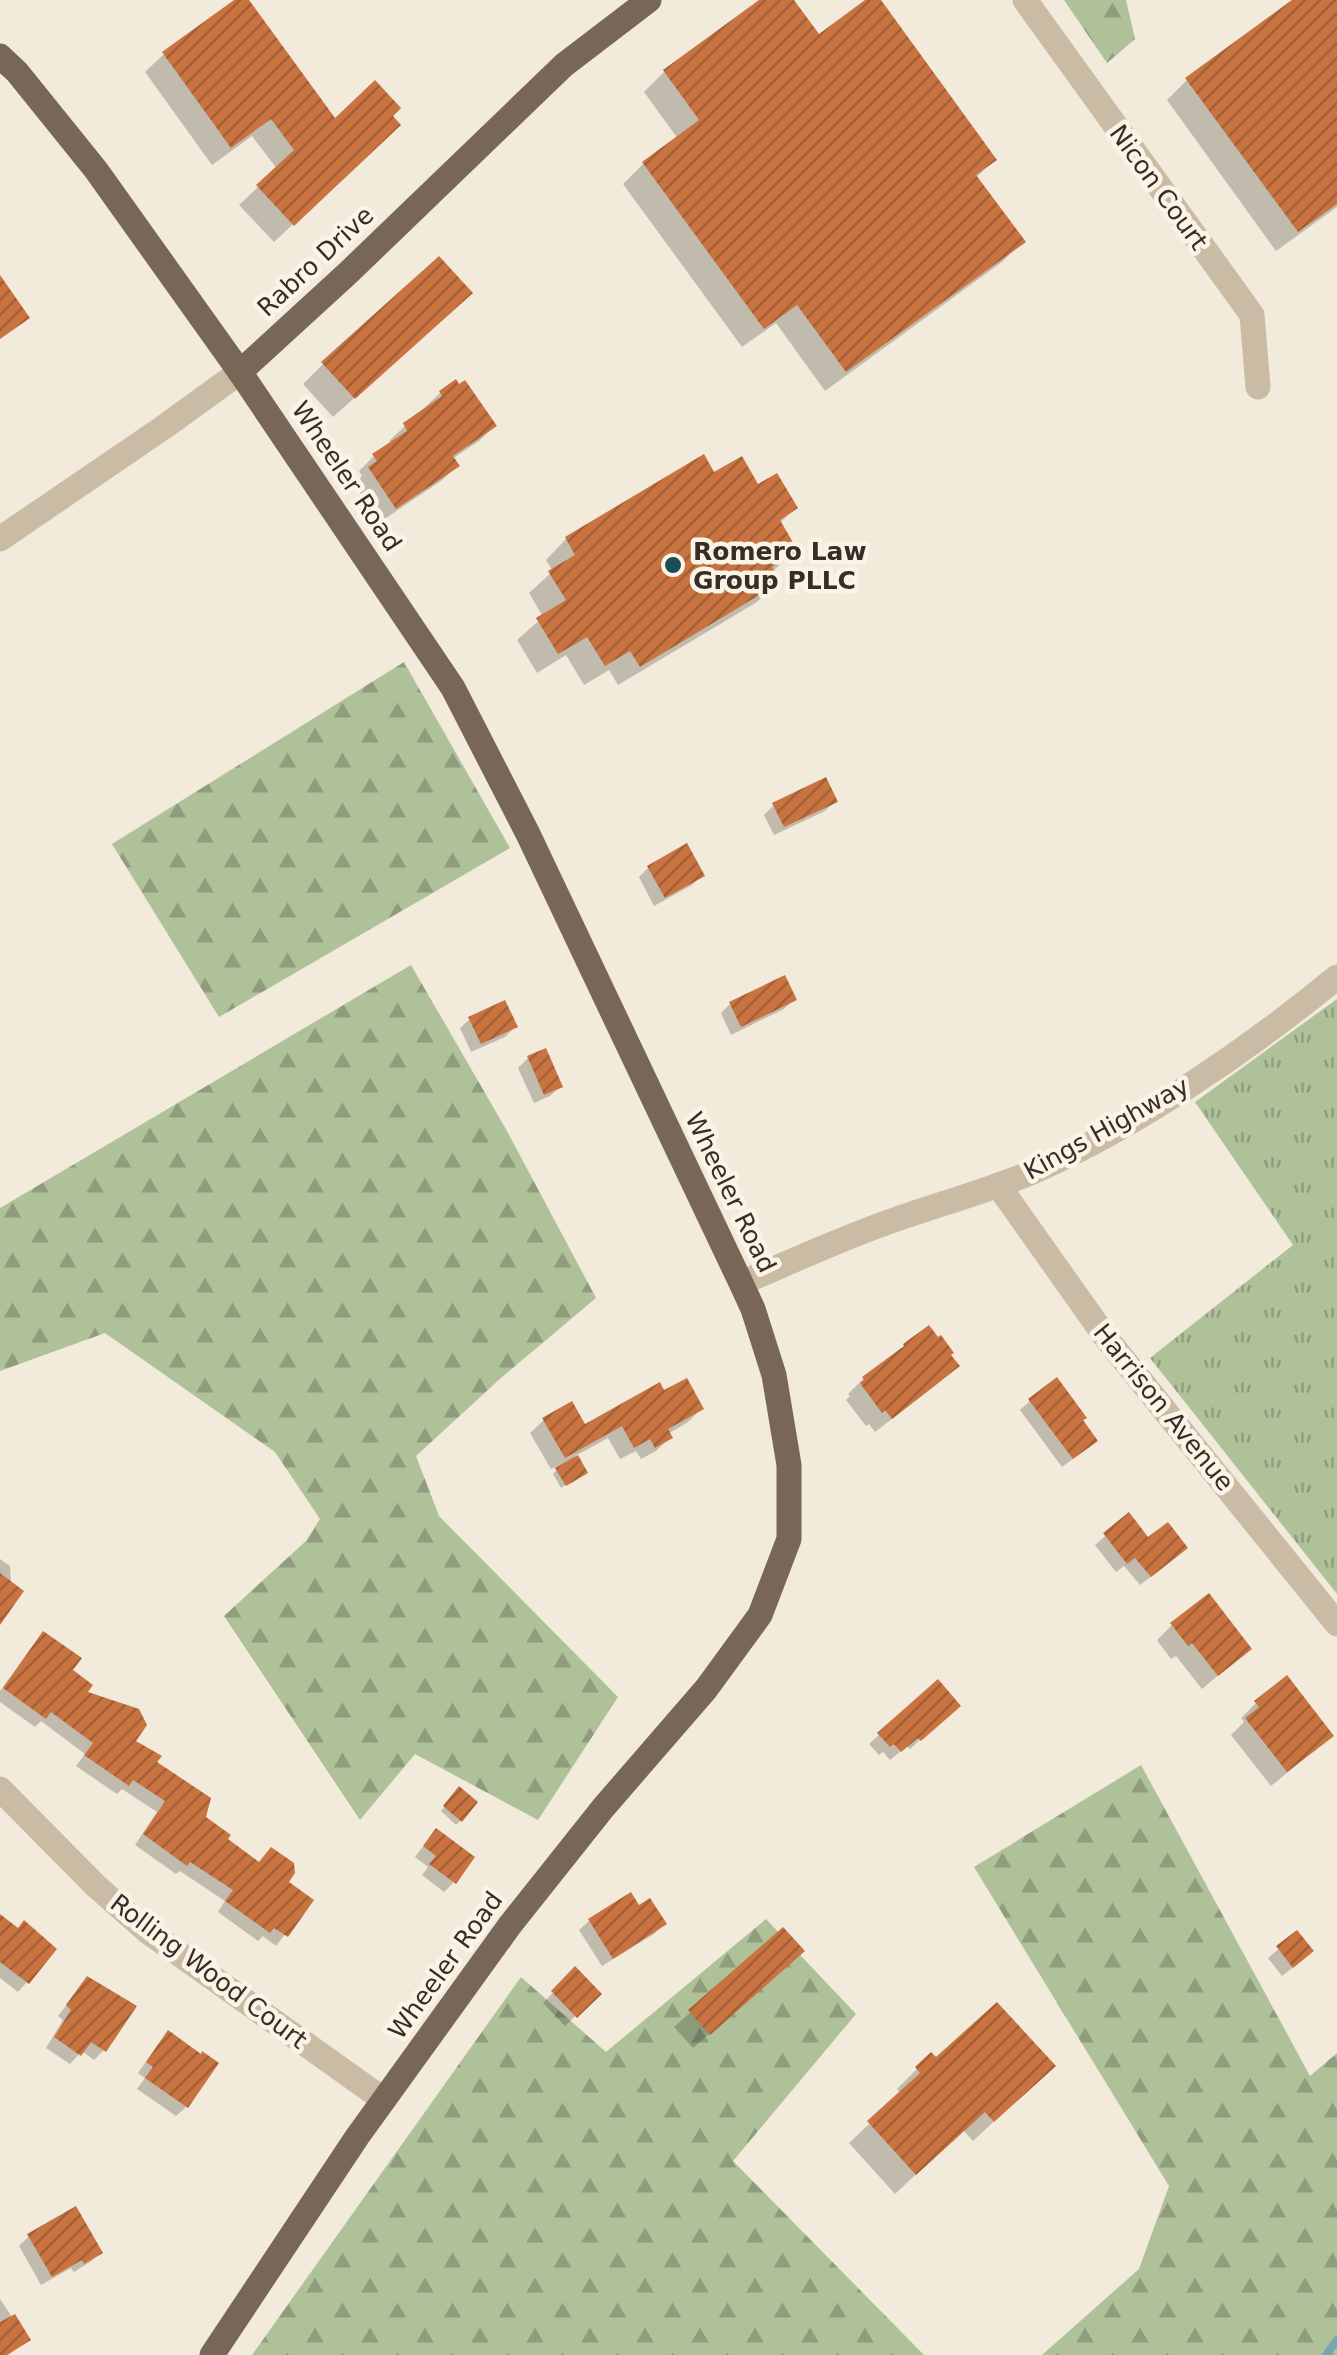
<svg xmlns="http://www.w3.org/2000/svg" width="1337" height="2355" viewBox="0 0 1337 2355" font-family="'DejaVu Sans',sans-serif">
	<defs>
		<pattern id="forest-firs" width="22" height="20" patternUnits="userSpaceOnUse" patternTransform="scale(2.5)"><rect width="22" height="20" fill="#afc199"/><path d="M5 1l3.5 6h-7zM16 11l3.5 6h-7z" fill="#8f9d7d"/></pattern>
		<pattern id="park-tufts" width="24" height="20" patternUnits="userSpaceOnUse" patternTransform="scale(2.5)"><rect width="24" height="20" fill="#afc199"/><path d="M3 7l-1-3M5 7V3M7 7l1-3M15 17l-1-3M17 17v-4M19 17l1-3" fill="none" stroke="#8f9d7d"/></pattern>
		<pattern id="building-hatch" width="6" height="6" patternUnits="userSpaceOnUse" patternTransform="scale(2.5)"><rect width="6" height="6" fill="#c97341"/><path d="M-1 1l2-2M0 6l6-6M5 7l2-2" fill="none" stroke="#a45f36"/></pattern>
	</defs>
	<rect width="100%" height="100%" fill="#f2eada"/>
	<g fill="url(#forest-firs)">
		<polygon points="1064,0 1126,0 1135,39 1107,63"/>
		<polygon points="404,662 510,848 219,1017 112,844"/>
		<polygon points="411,965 507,1131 596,1298 502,1377 416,1456 439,1516 618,1697 538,1820 415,1754 360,1820 224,1616 306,1541 320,1519 275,1452 105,1333 0,1371 0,1208"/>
		<polygon points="1141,1765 1310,2076 1337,2053 1337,2355 1042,2355 1139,2269 1169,2186 974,1867"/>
		<polygon points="766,1919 856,2014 733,2161 924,2355 252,2355 521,1977 606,2052"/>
	</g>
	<polygon fill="url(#park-tufts)" points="1337,999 1337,1594 1150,1358 1293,1245 1195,1102"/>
	<g fill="#0003">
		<polygon points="238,0 246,0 334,122 389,116 380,143 274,242 239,205 277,169 252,136 212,165 145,72 164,54"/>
		<polygon points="763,0 791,0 818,37 869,0 878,0 993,160 976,178 1022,242 1002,262 825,391 776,323 742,347 623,184 644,163 678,139 644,92 664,72"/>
		<polygon points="1297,0 1337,0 1337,207 1276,251 1167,100 1187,80"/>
		<polygon points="449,313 333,417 303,384 323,364"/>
		<polygon points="440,393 494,426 479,441 452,459 457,466 441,481 380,522 354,484 362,476 359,471 374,456 391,444 389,441"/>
		<polygon points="714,475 757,487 795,508 779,524 795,551 772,572 778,582 757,602 618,685 609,670 584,685 566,655 537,673 517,640 543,617 529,593 553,571 546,560 566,539"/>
		<polygon points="835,801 825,811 774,835 764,815 774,805"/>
		<polygon points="648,868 702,875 692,885 654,906 639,877"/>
		<polygon points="794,999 784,1009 731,1035 721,1013 730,1004"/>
		<polygon points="470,1019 515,1027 505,1037 471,1052 460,1028"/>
		<polygon points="528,1058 560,1087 550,1096 534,1103 518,1068"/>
		<polygon points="948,1355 957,1366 941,1381 875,1432 869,1424 866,1426 846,1400 850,1396 848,1394 863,1379"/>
		<polygon points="663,1394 701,1409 688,1422 668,1434 670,1437 656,1451 641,1459 636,1451 620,1459 608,1438 575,1456 585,1472 561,1488 553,1474 561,1465 551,1469 530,1433 544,1420 584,1427"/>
		<polygon points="1030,1401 1080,1421 1085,1450 1062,1467 1020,1410"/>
		<polygon points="1128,1516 1148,1541 1175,1558 1140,1585 1124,1566 1116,1572 1095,1545"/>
		<polygon points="0,1559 10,1566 11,1585 0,1621"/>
		<polygon points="1172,1625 1249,1649 1202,1689 1176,1656 1171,1659 1157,1640"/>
		<polygon points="44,1634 84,1693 154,1763 224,1840 311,1901 276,1946 263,1936 258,1941 218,1912 225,1901 180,1871 176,1874 135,1845 157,1812 122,1789 117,1794 76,1766 85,1754 41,1721 35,1727 0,1702 0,1691 34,1644"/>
		<polygon points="1256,1703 1315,1750 1271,1786 1231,1735 1244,1722 1241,1718"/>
		<polygon points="948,1715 910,1749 907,1746 890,1760 883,1752 879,1755 869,1744 879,1735"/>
		<polygon points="459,1790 460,1821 456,1825 441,1811"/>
		<polygon points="427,1841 454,1882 444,1892 422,1875 428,1867 415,1857"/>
		<polygon points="0,1921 17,1930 27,1982 18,1992 0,1978"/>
		<polygon points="589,1921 664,1924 654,1934 602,1966 579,1930"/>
		<polygon points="783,1930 787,1966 693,2048 674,2027"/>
		<polygon points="1297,1934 1301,1961 1282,1976 1268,1958"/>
		<polygon points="575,1970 598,1994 565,2026 543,2003"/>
		<polygon points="87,1979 104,2050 94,2060 82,2051 70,2064 46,2048 63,2020 58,2016"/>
		<polygon points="168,2034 216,2064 186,2107 176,2116 137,2089 145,2078 138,2073 159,2043"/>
		<polygon points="917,2069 1032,2086 973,2141 963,2130 895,2194 849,2143 901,2094 897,2089"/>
		<polygon points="29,2236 100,2253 90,2262 74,2272 71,2268 41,2285 19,2246"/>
		<polygon points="0,2299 27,2340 8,2355 0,2355"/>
	</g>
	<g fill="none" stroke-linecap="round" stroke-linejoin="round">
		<polyline stroke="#78a6b0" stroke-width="8" points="1326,2355 1337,2340"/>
	</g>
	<g fill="url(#building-hatch)">
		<polygon points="234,0 249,0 335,118 375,80 401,108 393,116 401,125 294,226 256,185 294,150 271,119 231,148 162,52"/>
		<polygon points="759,0 794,0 819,34 865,0 881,0 997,160 976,175 1026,242 846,372 797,305 764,329 642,162 699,120 663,70"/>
		<polygon points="1292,0 1337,0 1337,204 1298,232 1185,78"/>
		<polygon points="439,256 473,293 355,399 321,362"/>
		<polygon points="0,275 30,318 0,339"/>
		<polygon points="456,379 459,384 465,380 497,426 453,456 460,466 396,509 368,467 377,461 372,454 407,431 403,423 442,396 439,391"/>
		<polygon points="704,454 714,472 742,456 758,484 777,473 798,508 780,520 798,551 772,567 781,582 640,667 630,651 605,666 587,637 558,654 536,618 566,600 548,571 575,555 565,537"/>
		<polygon points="826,777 838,802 784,827 772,803"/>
		<polygon points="687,843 705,876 665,898 647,866"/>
		<polygon points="785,975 797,1000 741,1027 729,1002"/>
		<polygon points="505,1000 518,1027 481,1044 468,1017"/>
		<polygon points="546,1048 563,1087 544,1095 527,1056"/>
		<polygon points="929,1325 938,1337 941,1335 954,1353 951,1355 960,1366 892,1419 885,1410 882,1413 860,1383 864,1380 862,1377 904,1346 903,1344"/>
		<polygon points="1057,1377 1087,1418 1083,1420 1098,1441 1073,1459 1028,1399"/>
		<polygon points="687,1378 704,1409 668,1429 673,1438 655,1448 650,1439 634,1448 622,1426 565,1458 542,1418 572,1401 585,1424 660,1382 664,1390"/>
		<polygon points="578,1455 588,1473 566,1486 555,1468"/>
		<polygon points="1129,1512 1148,1537 1168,1522 1188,1548 1151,1577 1135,1558 1127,1564 1103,1533"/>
		<polygon points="0,1573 24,1591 0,1625"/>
		<polygon points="1209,1593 1252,1649 1218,1676 1192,1643 1188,1646 1170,1623"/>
		<polygon points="43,1631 82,1658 73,1670 93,1685 88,1692 139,1709 147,1725 136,1741 162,1756 157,1762 211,1798 206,1817 231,1835 228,1839 259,1862 271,1847 294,1863 295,1873 289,1882 314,1900 288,1937 274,1928 270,1933 225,1901 233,1890 190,1862 187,1866 143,1834 165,1801 133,1780 129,1786 84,1755 93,1743 51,1712 46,1719 3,1688"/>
		<polygon points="1287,1675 1334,1736 1287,1772 1245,1718 1259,1707 1254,1701"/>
		<polygon points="938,1679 961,1706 921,1741 918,1738 901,1752 894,1744 890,1747 877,1733"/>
		<polygon points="459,1786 478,1802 462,1822 443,1806"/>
		<polygon points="436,1828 475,1857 456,1884 429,1864 436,1856 423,1846"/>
		<polygon points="631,1892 639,1905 650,1898 667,1924 613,1959 588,1919"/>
		<polygon points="0,1914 18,1928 24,1920 57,1949 29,1984 0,1962"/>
		<polygon points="783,1927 805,1951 710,2035 688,2010"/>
		<polygon points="1297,1930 1314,1951 1293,1968 1276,1946"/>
		<polygon points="575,1966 602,1994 577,2018 551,1991"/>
		<polygon points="87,1976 137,2006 106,2052 91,2042 81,2056 54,2037 71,2010 66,2005"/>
		<polygon points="997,2002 1056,2066 994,2122 985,2112 916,2175 867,2121 920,2073 915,2067 931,2052 936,2057"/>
		<polygon points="168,2030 201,2054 202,2051 219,2063 188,2108 145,2078 153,2067 146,2062"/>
		<polygon points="76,2206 103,2253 84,2264 82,2260 52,2277 27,2234"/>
		<polygon points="15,2314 31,2340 7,2355 0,2355 0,2322"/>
	</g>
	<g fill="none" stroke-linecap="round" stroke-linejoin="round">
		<g stroke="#cabba5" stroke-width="25">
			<polyline points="1025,0 1252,315 1258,387"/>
			<polyline points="0,539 164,427 240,372"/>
			<polyline points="998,1185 1107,1339 1337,1624"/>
			<path d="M 741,1283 C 793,1261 844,1237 897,1219 C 943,1203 990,1190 1035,1171 C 1140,1124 1248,1050 1337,977"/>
			<polyline points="0,1789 96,1886 147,1931 384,2100"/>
		</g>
		<g stroke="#786757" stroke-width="25">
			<polyline points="0,56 17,72 96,170 240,372 453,688 528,834 741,1283 753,1309 774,1375 789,1465 789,1539 760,1615 706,1689 603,1808 510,1925 357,2137 212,2355"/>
			<polyline points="240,372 348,273 564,65 649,0"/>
		</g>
	</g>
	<circle fill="#1b4d58" stroke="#faf3e6" stroke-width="4" cx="673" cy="565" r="10"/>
	<g text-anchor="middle" stroke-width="9" stroke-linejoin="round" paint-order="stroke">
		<g font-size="25" fill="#362d27" stroke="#faf3e6">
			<text transform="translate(1159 187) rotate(54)" y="9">Nicon Court</text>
			<text transform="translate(315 261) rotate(-43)" y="9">Rabro Drive</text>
			<text transform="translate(347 476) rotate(56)" y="9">Wheeler Road</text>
			<text transform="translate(1106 1128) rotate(-29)" y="9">Kings Highway</text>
			<text transform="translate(731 1192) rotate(64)" y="9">Wheeler Road</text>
			<text transform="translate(1164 1407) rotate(51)" y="9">Harrison Avenue</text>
			<text transform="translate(445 1965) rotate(-54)" y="9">Wheeler Road</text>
			<text transform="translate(209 1971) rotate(37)" y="9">Rolling Wood Court</text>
		</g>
		<g font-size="25" font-weight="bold" fill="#362d27" stroke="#faf3e6" text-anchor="start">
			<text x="693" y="560">Romero Law<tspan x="693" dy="29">Group PLLC</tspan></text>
		</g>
	</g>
</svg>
